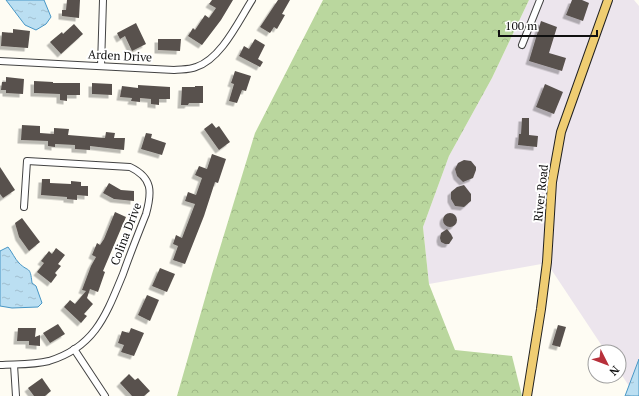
<svg xmlns="http://www.w3.org/2000/svg" width="639" height="396" viewBox="0 0 639 396" font-family="'PT Serif',serif">
	<defs>
		<pattern id="forest-crowns" width="20" height="18" patternUnits="userSpaceOnUse"><rect width="20" height="18" fill="#bad79e"/><path d="M2 6a3 3 0 1 1 6 0M12 15a3 3 0 1 1 6 0" fill="none" stroke="#9fb887"/></pattern>
		<pattern id="water-ripples" width="26" height="14" patternUnits="userSpaceOnUse"><rect width="26" height="14" fill="#bbdff2"/><path d="M2 4q2-2 4 0t4 0M15 11q2-2 4 0t4 0" fill="none" stroke="#a0bece"/></pattern>
		<filter id="shadow"><feDropShadow dx="-3.5" dy="3.5" stdDeviation="0" flood-color="#0004"/></filter>
	</defs>
	<rect width="100%" height="100%" fill="#fefcf3"/>
	<polygon fill="#ece5ed" points="529,0 634,0 639,6 639,359 629,386 619,371 619,352 606,352 547,263 429,284 423,227 449,156 492,78"/>
	<polygon fill="url(#forest-crowns)" points="323,0 529,0 492,78 449,156 423,227 429,284 455,350 512,356 522,396 177,396 212,274 255,133"/>
	<g fill="url(#water-ripples)" stroke="#4796c5">
		<polygon points="6,0 44,0 51,17 46,24 36,30 25,25"/>
		<path d="M 8,247 C 12,252 15,259 19,263 C 29,273 30,265 32,283 L 36,286 L 42,303 L 38,307 L 12,308 L 0,306 L 0,251 Z"/>
		<polygon points="639,359 639,396 625,396"/>
	</g>
	<g fill="#58514d" filter="url(#shadow)">
		<polygon points="67,0 80,0 79,18 62,16 62,10 66,10"/>
		<polygon points="212,0 233,0 221,20 202,45 188,36 193,28 195,30 205,15 209,18 216,8 209,4"/>
		<polygon points="278,0 290,0 282,14 285,15 277,29 274,27 270,33 260,27"/>
		<polygon points="572,0 582,0 589,3 583,21 566,15"/>
		<polygon points="541,21 557,27 549,53 566,58 562,71 529,61"/>
		<polygon points="136,23 146,44 132,51 125,36 120,39 117,33"/>
		<polygon points="74,24 83,34 61,54 50,42 62,32 63,34"/>
		<polygon points="13,29 30,31 28,48 1,46 2,32 13,33"/>
		<polygon points="158,39 181,39 180,51 158,50"/>
		<polygon points="255,39 265,45 258,59 263,62 260,67 239,56 244,46 249,49"/>
		<polygon points="235,71 251,76 246,91 242,90 237,103 229,101 234,84 231,83"/>
		<polygon points="6,77 24,79 23,94 6,93 6,90 1,90 2,82 6,82"/>
		<polygon points="34,81 53,82 53,83 80,83 80,95 67,95 67,101 60,100 60,94 34,93"/>
		<polygon points="92,83 112,84 112,95 92,94"/>
		<polygon points="545,84 563,92 554,114 536,107"/>
		<polygon points="138,85 170,87 170,99 159,99 159,105 151,104 151,99 140,98 140,102 131,101 132,98 120,97 122,86 138,88"/>
		<polygon points="195,86 203,86 203,103 189,103 188,105 181,105 182,87 195,87"/>
		<polygon points="522,118 529,118 529,135 538,136 537,147 518,145 519,134 521,134"/>
		<polygon points="212,123 216,128 219,126 230,142 219,150 204,129"/>
		<polygon points="22,125 40,126 40,133 54,134 54,128 69,129 68,135 105,138 106,132 115,133 114,138 125,138 124,150 90,146 90,150 75,149 75,145 55,144 55,147 48,146 48,141 21,140"/>
		<polygon points="146,133 152,134 151,138 166,143 162,155 141,149"/>
		<polygon points="212,154 226,159 218,183 215,182 204,216 185,264 173,260 178,246 173,244 176,235 182,238 195,204 185,201 188,192 196,195 202,178 195,175 199,166 207,169"/>
		<polygon points="464,160 471,161 476,167 476,170 473,178 463,182 457,176 455,169 458,163"/>
		<polygon points="0,167 15,190 3,198 0,194"/>
		<polygon points="42,179 50,179 50,183 71,184 71,181 81,182 81,186 88,186 88,196 77,195 77,200 67,199 67,197 41,195"/>
		<polygon points="109,183 121,190 134,191 134,201 114,199 103,193"/>
		<polygon points="464,185 471,194 471,201 464,207 455,206 451,199 451,192 457,187"/>
		<polygon points="115,212 126,217 103,271 105,272 98,292 90,289 87,298 93,304 84,314 87,316 81,323 64,307 70,300 75,304 86,291 82,290 91,266 96,257 92,255 97,243 100,245 104,239"/>
		<circle cx="450" cy="220" r="7"/>
		<polygon points="22,218 40,242 29,251 19,237 15,223"/>
		<polygon points="447,229 451,234 453,238 449,244 445,244 441,242 440,238 441,233"/>
		<polygon points="56,248 65,255 58,264 61,266 55,273 57,275 51,283 37,272 44,263 41,261 49,251 52,254"/>
		<polygon points="160,268 175,274 167,292 152,286"/>
		<polygon points="147,295 159,300 150,321 138,315"/>
		<polygon points="58,324 65,334 50,343 43,333"/>
		<polygon points="558,325 566,327 560,347 552,345"/>
		<polygon points="18,328 36,328 35,337 40,335 40,346 29,345 29,341 17,341"/>
		<polygon points="131,328 144,333 134,356 121,352 124,345 118,343 122,331 129,333"/>
		<polygon points="129,374 135,380 138,378 150,391 144,396 132,396 120,383"/>
		<polygon points="42,378 51,391 45,396 34,396 28,388"/>
	</g>
	<g fill="none" stroke-linecap="round" stroke-linejoin="round">
		<defs>
			<g id="minor">
				<polyline points="522,45 540,0"/>
				<path d="M 0,61 L 174,70 C 181,69 189,70 196,67 C 221,59 238,22 252,0"/>
				<polyline points="101,66 103,0"/>
				<polyline points="74,349 105,396"/>
				<path d="M 0,365 C 16,364 33,365 49,361 C 95,347 106,315 123,274 C 130,254 138,234 146,214 C 152,192 153,178 130,167 L 27,161 L 24,207"/>
				<polyline points="14,365 16,396"/>
			</g>
			<polyline id="major" points="527,396 541,309 547,262 552,182 561,132 608,0"/>
		</defs>
		<use href="#minor" stroke="#434343" stroke-width="8"/>
		<use href="#major" stroke="#212121" stroke-width="10"/>
		<use href="#minor" stroke="#fff" stroke-width="6"/>
		<use href="#major" stroke="#efcd72" stroke-width="8"/>
	</g>
	<g text-anchor="middle" stroke-width="4" stroke-linejoin="round" paint-order="stroke">
		<g font-size="12" fill="#101010" stroke="#fff">
			<text transform="translate(120 56) rotate(3)" y="4">Arden Drive</text>
			<text transform="translate(541 193) rotate(-84)" y="4">River Road</text>
			<text transform="translate(126 234) rotate(-69)" y="4">Colina Drive</text>
		</g>
	</g>
	<g transform="translate(607 364) rotate(132)"><circle r="19" fill="#ffffff" stroke="#9f9f9f"/>
	<path d="M0-3L7 15L0 10L-7 15Z" fill="#b7303b"/>
	<text y="-6" font-size="11" font-weight="bold" text-anchor="middle" fill="#101010">N</text>
	</g>
	<path d="M499 30v6h98v-6" fill="none" stroke="#101010" stroke-width="2"/>
	<text x="505" y="30" font-size="12" fill="#101010" stroke="#ffffff" stroke-width="3" paint-order="stroke">100 m</text>
</svg>
